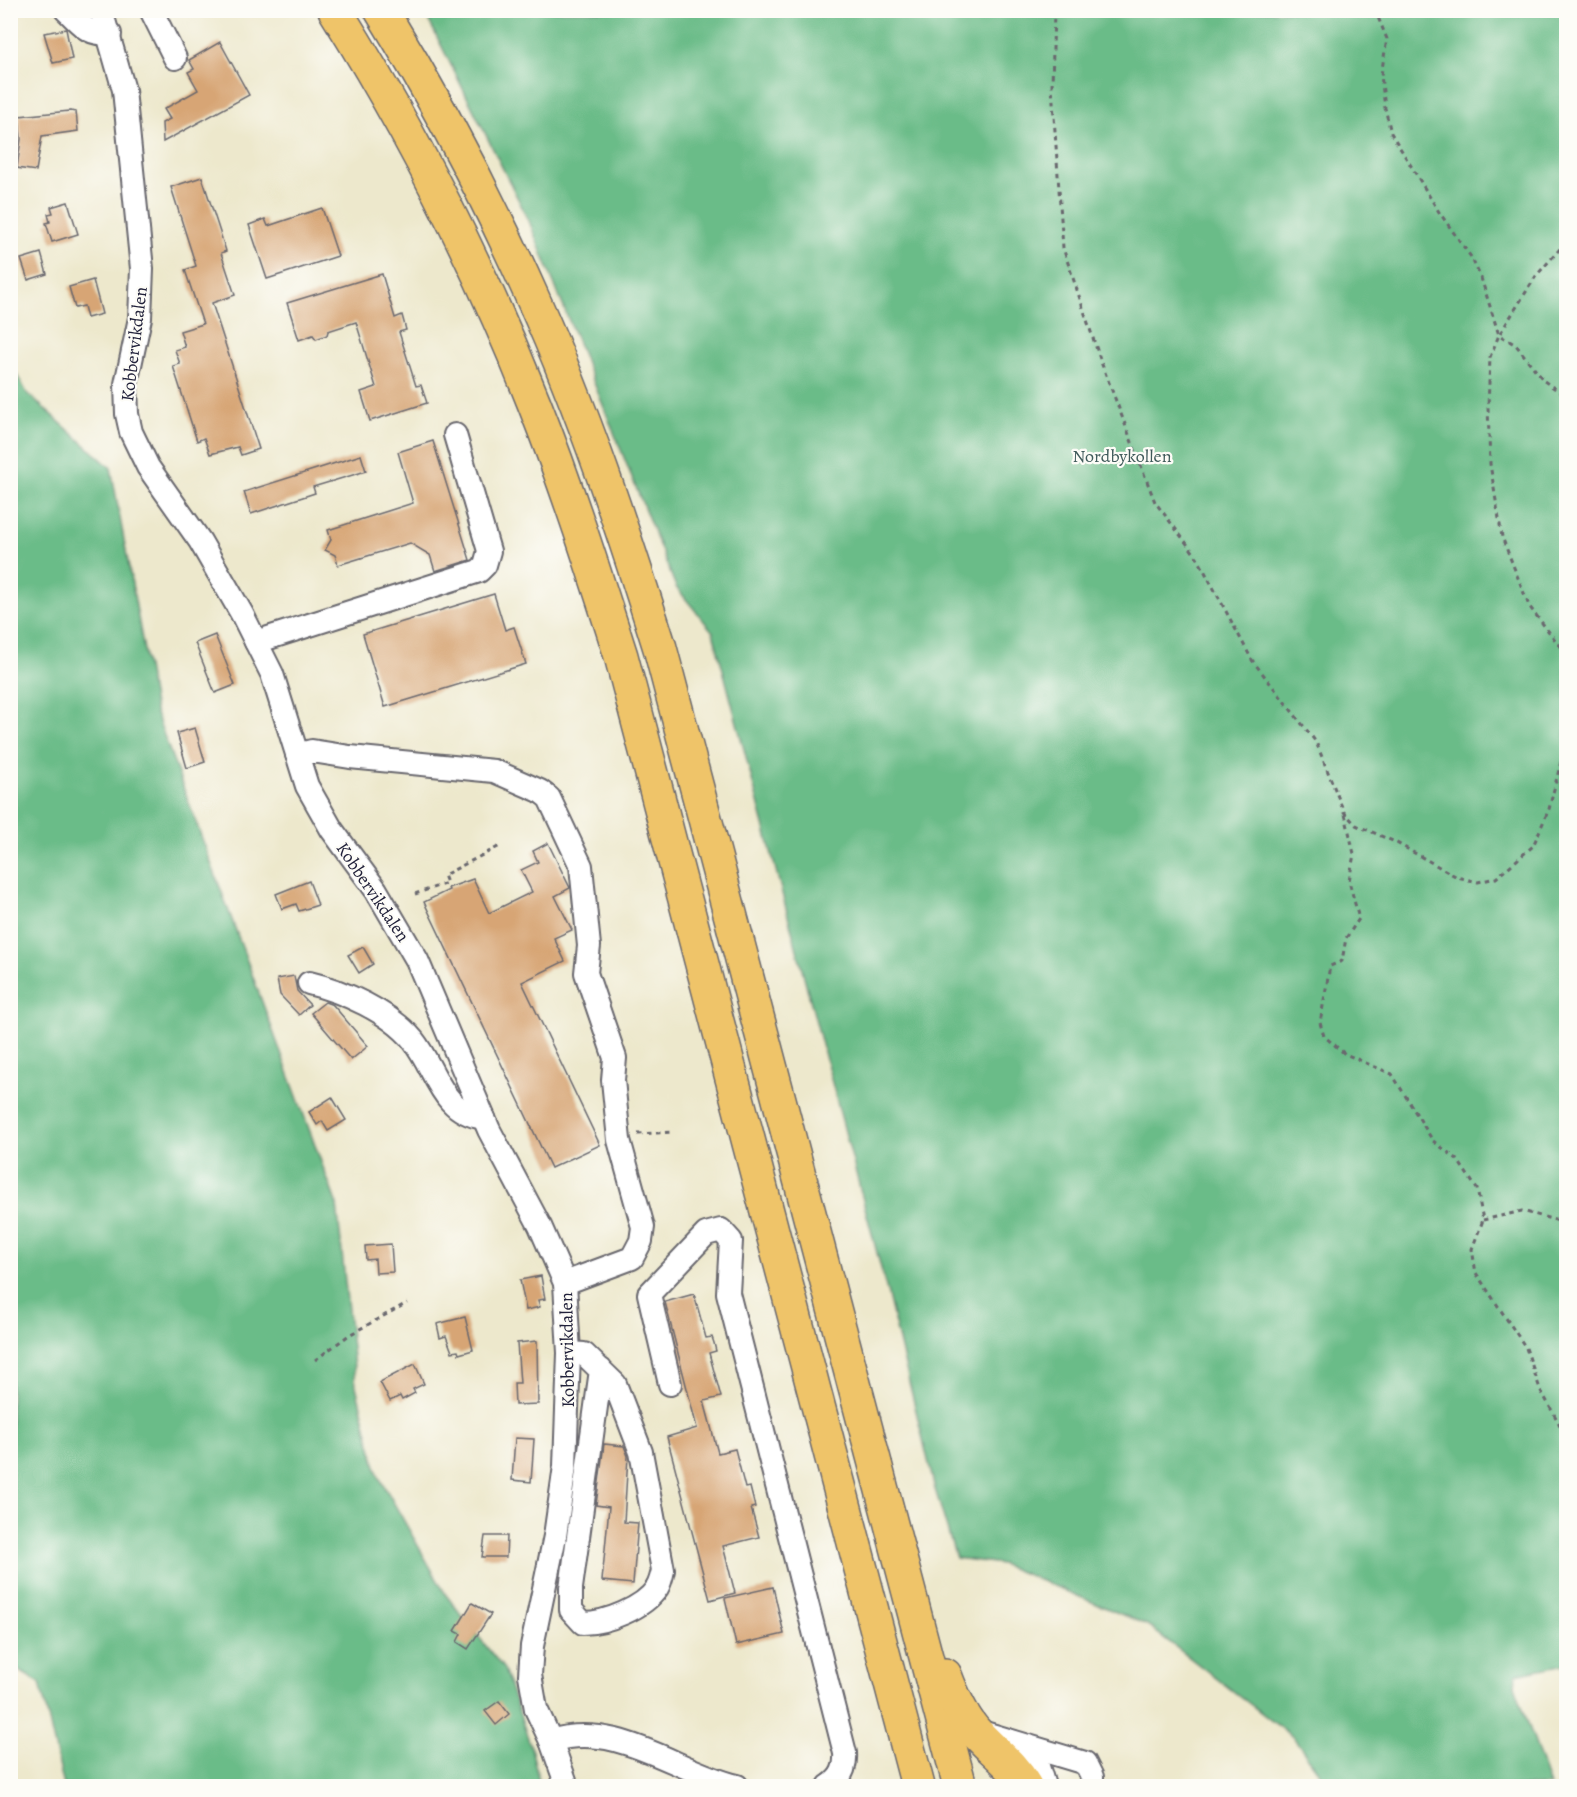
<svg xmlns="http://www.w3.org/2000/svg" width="1577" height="1797" viewBox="0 0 1577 1797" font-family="Alegreya,serif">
	<rect width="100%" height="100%" fill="#fdfcf7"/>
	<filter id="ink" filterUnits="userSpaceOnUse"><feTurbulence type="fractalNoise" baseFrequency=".0167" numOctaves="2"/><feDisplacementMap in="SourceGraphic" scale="12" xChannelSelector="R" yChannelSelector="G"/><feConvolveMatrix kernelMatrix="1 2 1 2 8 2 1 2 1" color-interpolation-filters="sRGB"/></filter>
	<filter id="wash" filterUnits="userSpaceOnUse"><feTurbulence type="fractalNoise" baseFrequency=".008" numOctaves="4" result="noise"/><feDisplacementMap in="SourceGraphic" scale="24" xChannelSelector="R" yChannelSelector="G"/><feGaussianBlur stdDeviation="1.35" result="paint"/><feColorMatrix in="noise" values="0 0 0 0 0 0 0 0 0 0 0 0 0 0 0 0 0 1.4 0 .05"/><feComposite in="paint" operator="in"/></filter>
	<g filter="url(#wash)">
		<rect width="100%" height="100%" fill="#ede8cc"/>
		<g fill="#6abc88" stroke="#466f62" stroke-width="1.5">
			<polygon points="424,11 1566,11 1566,1664 1516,1674 1515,1686 1550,1786 1329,1786 1294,1738 1147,1625 1001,1564 956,1558 935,1489 886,1287 713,632 676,587 529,221"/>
			<polygon points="10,362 27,393 111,468 155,711 337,1205 356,1386 378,1475 446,1595 504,1669 531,1747 540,1786 64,1786 40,1683 11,1666"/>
		</g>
		<g id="blocks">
			<g fill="#d7a574">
				<polygon points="66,29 72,59 53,63 44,33"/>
				<polygon points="220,42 249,95 163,142 162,123 170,119 164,109 198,90 188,72 194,69 189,60"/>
				<polygon points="70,111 76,112 78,131 42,136 36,171 17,168 21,139 19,116"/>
				<polygon points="202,177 226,251 221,253 235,295 212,303 259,449 241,455 238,447 210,454 204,438 197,441 173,366 180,364 175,350 185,347 180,331 203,324 185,270 196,266 171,187"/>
				<polygon points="68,202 78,234 52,242 46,223 50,222 48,214 53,213 51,207"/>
				<polygon points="322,208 338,256 267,279 249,225 265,219 268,226"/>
				<polygon points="41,253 47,274 28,280 21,259"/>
				<polygon points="382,274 395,318 402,315 406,330 399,332 416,386 421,385 427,403 370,421 361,392 376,387 356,322 328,331 327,335 316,339 313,335 299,340 287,303"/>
				<polygon points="93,280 102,314 87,318 84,306 75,308 69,287"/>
				<polygon points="433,441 470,560 435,571 430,555 410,543 338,565 335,555 325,550 331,540 328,530 413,503 398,452"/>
				<polygon points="361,455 366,471 313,487 315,493 251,514 244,492"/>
				<polygon points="494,594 505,630 514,627 526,664 385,707 363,634"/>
				<polygon points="215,635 235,685 215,693 195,643"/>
				<polygon points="195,728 205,762 187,768 177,733"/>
				<polygon points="548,843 570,888 555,896 572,930 554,938 565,961 522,982 600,1145 551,1168 424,902 449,890 448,888 473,879 489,913 532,892 521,870 538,862 533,851"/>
				<polygon points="309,881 318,905 299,911 296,904 282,909 276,894"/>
				<polygon points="363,947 373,964 359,973 348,955"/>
				<polygon points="294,976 297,991 310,1005 299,1015 280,995 277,979"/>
				<polygon points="325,1002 333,1005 368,1046 351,1060 311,1013"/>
				<polygon points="332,1097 346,1120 328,1131 322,1121 317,1125 309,1112"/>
				<polygon points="391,1244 393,1272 376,1273 375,1259 366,1260 365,1246"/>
				<polygon points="541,1276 545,1299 538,1300 540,1307 526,1310 520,1280"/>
				<polygon points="694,1294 706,1338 712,1337 714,1343 716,1351 709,1353 721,1397 704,1401 718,1453 735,1449 745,1488 750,1487 755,1507 751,1508 759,1537 723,1546 735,1593 710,1600 667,1437 697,1428 665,1302"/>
				<polygon points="465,1317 473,1350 459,1354 458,1351 452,1352 446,1336 440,1338 437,1324"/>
				<polygon points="537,1341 538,1404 515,1405 514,1383 520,1383 517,1343"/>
				<polygon points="415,1364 424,1384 413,1389 415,1393 402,1400 400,1396 390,1401 380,1382"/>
				<polygon points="515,1438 534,1439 531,1482 512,1480"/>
				<polygon points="604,1444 624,1446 628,1456 624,1522 638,1523 633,1584 602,1581 609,1507 596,1505"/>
				<polygon points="485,1536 507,1536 506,1557 482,1557"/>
				<polygon points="773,1587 784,1634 736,1645 725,1598"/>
				<polygon points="472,1603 491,1614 468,1649 457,1642 461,1634 455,1631"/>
				<polygon points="499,1701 509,1714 496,1725 485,1711"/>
			</g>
		</g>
	</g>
	<g filter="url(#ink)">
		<use href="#blocks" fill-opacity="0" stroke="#69676e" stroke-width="1.5"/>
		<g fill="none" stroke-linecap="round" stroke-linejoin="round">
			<defs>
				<g id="minor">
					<path d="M 66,10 C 83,26 86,34 110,34"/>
					<polyline points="101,10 124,90 142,269 140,318 126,384 127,414 131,432 148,467 200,541 242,614 272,674 307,786 332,830 376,890 417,960 489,1130 540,1226 565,1283 569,1353 565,1466 555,1536 532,1646 530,1675 536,1709 551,1741 567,1786"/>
					<polyline points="151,10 175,58"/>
					<polyline points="256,642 479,571 485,565 489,551 455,435"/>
					<polyline points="297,755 312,751 350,757 494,771 540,791 549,798 581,866 589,946 586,973 615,1058 613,1080 619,1140 643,1227 641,1241 632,1258 565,1283"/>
					<path d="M 309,983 C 343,991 390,1012 413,1040 C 437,1070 440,1112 484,1118"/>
					<path d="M 569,1353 L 584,1354 L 615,1384 L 641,1452 L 663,1570 C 662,1575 660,1583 657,1588 C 644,1608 606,1623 583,1623 L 571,1610 L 571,1588 L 601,1370"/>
					<path d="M 670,1384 L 649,1294 L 706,1234 L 721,1230 L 731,1241 L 728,1293 L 845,1753 C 846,1767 842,1778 829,1786"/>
					<polyline points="978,1731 1085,1763 1092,1777"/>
					<path d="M 551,1741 C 618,1720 675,1771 737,1786"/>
					<polyline points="1016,1745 1036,1760 1044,1786"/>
				</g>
				<g id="highway">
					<path d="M 335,10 C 413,135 480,267 534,403 C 567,486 594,571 621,656 L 918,1786"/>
					<path d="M 381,10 C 438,103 489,200 533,299 C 584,412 623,530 660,648 L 960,1786"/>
					<path d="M 945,1675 C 952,1694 961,1714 974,1730 C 991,1750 1012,1763 1025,1786"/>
				</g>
			</defs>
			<use href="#minor" stroke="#69676e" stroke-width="26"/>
			<use href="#highway" stroke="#69676e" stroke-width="36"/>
			<g stroke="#69676e" stroke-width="3" stroke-dasharray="4.5 4.5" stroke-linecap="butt">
				<polyline points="1054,10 1052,87 1063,248 1101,362 1155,502 1197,557 1252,660 1316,742 1344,812 1356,825 1395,842 1457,877 1478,882 1496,878 1533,846 1549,809 1566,742"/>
				<polyline points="1375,10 1387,39 1381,75 1385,108 1391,133 1439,212 1471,257 1481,278 1499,335 1516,345 1544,381 1566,396"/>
				<polyline points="1566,242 1536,276 1499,335 1490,357 1488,407 1490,464 1502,537 1529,606 1566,654"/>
				<polyline points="1345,814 1354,854 1349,881 1359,919 1346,938 1342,961 1330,966 1320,1023 1324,1036 1345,1054 1392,1074 1433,1141 1457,1159 1477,1189 1483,1220 1472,1249 1476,1273 1526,1348 1540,1389 1566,1436"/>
				<polyline points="415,894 447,883 444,875 500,846"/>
				<polyline points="638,1134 673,1132"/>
				<polyline points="1483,1220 1522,1211 1566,1223"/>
				<polyline points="315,1360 349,1335 407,1303"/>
				<polyline points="1566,1473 1566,1487"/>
			</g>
			<use href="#minor" stroke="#fff" stroke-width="22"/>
			<use href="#highway" stroke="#efc469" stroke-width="33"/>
		</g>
	</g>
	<g text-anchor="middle" stroke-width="4.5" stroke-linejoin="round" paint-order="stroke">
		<g font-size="18" fill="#22223b" stroke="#fdfcf7">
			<text transform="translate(134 344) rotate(-83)" y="6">Kobbervikdalen</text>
			<text transform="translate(373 892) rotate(56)" y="6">Kobbervikdalen</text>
			<text transform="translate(567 1350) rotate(-91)" y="6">Kobbervikdalen</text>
		</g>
		<g font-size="18" fill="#3f5a5a" stroke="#fdfcf7">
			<text x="1122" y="462">Nordbykollen</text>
		</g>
	</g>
	<rect width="1577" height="1797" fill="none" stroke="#fdfcf7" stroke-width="36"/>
</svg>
